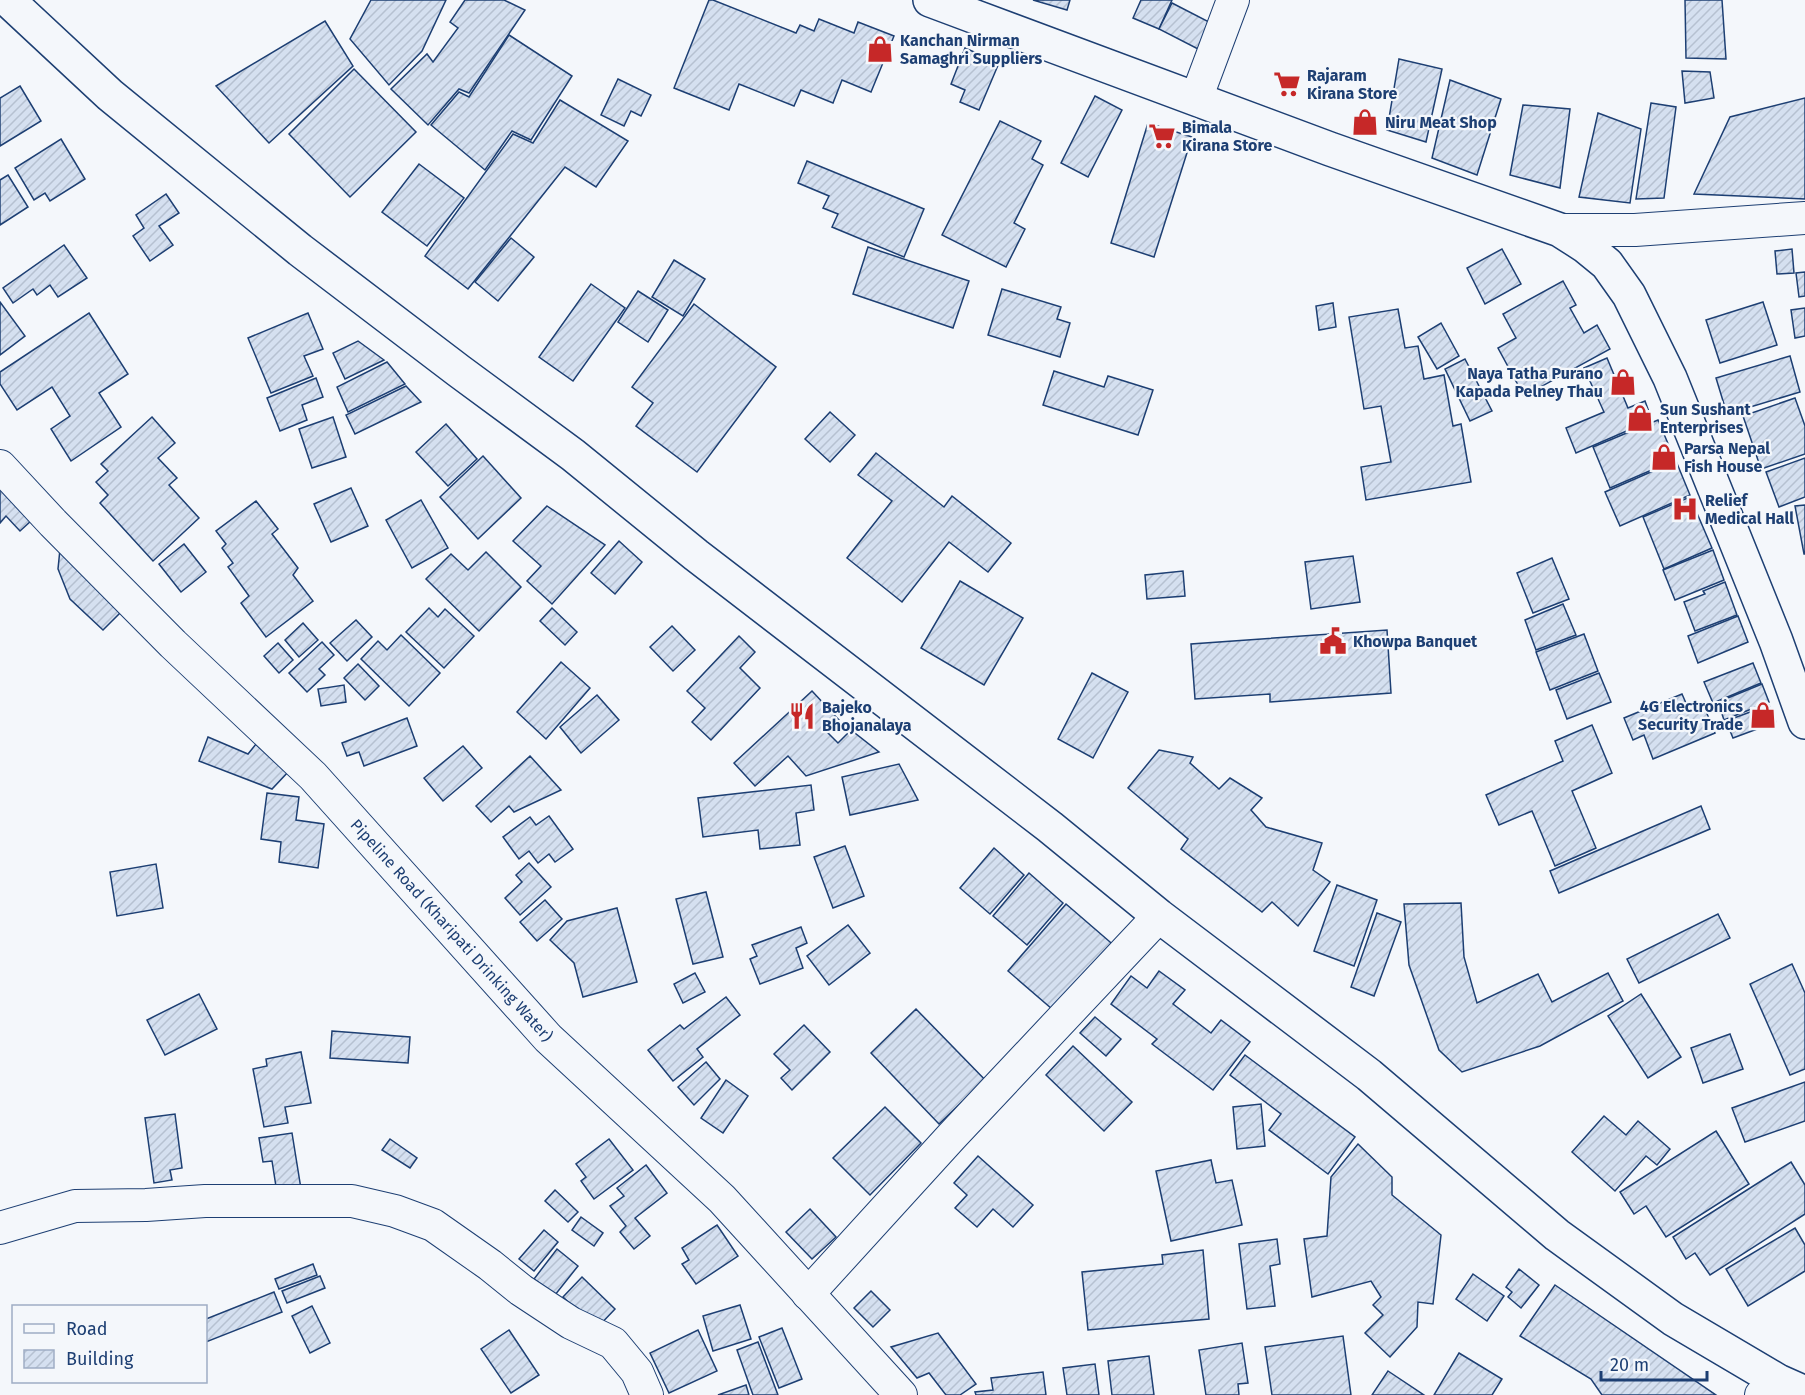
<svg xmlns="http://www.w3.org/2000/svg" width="1805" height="1395" viewBox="0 0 1805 1395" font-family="'Fira Sans',sans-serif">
	<defs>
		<pattern id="building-hatch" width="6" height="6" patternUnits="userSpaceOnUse" patternTransform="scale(1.5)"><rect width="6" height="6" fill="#d5e0f0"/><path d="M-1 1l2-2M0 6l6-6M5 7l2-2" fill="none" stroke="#b6c1d1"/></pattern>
	</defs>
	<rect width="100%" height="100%" fill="#f4f7fb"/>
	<g fill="url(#building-hatch)" stroke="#1d3f73" stroke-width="1.5">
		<polygon points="371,0 446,0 422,51 389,85 350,39"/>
		<polygon points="465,0 504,0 525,10 469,93 459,89 428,125 391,89 427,54 433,62 458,28 450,22"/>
		<polygon points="709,0 713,0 796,33 800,25 814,31 819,19 854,33 858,22 894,36 871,92 842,80 833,103 801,90 794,106 739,84 729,110 674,88"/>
		<polygon points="1033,0 1070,0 1067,10"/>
		<polygon points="1141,0 1172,0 1159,29 1133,18"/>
		<polygon points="1685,0 1722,0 1726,59 1686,58"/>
		<polygon points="1172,3 1211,23 1198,49 1159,29"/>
		<polygon points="325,21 353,66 269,143 216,86"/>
		<polygon points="509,35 572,76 531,140 512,131 485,170 431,125 459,92 469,97"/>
		<polygon points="965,48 999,63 979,110 960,102 965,90 951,84"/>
		<polygon points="1399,59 1442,69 1426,142 1387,130"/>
		<polygon points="354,69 416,132 350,197 289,134"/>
		<polygon points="1682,71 1710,72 1714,98 1685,103"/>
		<polygon points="618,79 651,95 641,116 631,111 624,126 601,115"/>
		<polygon points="1450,80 1501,99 1477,175 1432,158"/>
		<polygon points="20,86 41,121 0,146 0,98"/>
		<polygon points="1095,96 1122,110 1088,177 1061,163"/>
		<polygon points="1805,98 1805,199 1694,194 1730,117"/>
		<polygon points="560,100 628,141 596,187 565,167 468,289 425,256 513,134 533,143"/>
		<polygon points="1651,103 1676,107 1664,198 1636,199"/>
		<polygon points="1523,105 1570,109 1560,188 1510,175"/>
		<polygon points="1598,113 1641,129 1630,203 1579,197"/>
		<polygon points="1000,121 1041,141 1032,159 1043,165 1014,223 1025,229 1006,267 942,235"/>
		<polygon points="1148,123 1192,137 1154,257 1111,243"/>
		<polygon points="61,139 85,179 50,201 45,193 34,200 15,168"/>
		<polygon points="807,161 924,209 904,257 832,227 838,214 823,208 829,196 798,183"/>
		<polygon points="419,164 464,198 427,246 382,212"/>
		<polygon points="8,175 28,207 0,225 0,180"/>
		<polygon points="166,194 179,213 159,226 173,245 150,261 133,236 144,228 136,215"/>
		<polygon points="511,238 534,257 498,301 475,282"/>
		<polygon points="64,245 87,278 58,297 50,285 37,295 33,289 13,303 3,288"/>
		<polygon points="868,247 969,281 953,328 853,294"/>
		<polygon points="1502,249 1521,284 1485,304 1467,268"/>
		<polygon points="1792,249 1794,273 1777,274 1775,251"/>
		<polygon points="674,260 705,279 683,316 652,297"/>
		<polygon points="1805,272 1805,296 1799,297 1796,273"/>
		<polygon points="1563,281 1576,305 1570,308 1584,333 1597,325 1610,349 1524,396 1498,348 1516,338 1503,314"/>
		<polygon points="591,284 625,308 573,381 539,357"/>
		<polygon points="1002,289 1061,307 1057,319 1070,323 1060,357 988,335"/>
		<polygon points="638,291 668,310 648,342 618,322"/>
		<polygon points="0,302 25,336 0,355"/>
		<polygon points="1763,302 1777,345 1720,363 1706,320"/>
		<polygon points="1333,303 1336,327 1319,330 1316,306"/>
		<polygon points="694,304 776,367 697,472 636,426 653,403 632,387"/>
		<polygon points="1805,308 1805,336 1795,338 1791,310"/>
		<polygon points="1398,309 1405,348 1418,346 1424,379 1444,375 1453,426 1461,424 1471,482 1366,500 1361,467 1391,462 1381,406 1364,409 1349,317"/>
		<polygon points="89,313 128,374 99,393 121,427 71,461 51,429 70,416 52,387 17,410 0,384 0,372"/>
		<polygon points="308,313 323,349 304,356 313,376 271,393 248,338"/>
		<polygon points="1441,323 1459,356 1437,369 1418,337"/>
		<polygon points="358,341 384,360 345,379 333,353"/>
		<polygon points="1790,356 1800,392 1727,414 1716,378"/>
		<polygon points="1607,358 1628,408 1645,401 1652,420 1576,453 1566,428 1604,412 1584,368"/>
		<polygon points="1465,359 1492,411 1470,421 1445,369"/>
		<polygon points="387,362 405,384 348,412 337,387"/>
		<polygon points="1054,371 1104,387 1108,376 1153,390 1138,435 1043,405"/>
		<polygon points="316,378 323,397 302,405 307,420 280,431 267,398"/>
		<polygon points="406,386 421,402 355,434 346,415"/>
		<polygon points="1795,398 1805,426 1805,454 1761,469 1743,416"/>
		<polygon points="830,412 855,435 830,462 805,439"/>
		<polygon points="152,417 175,443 158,458 177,478 169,485 199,518 153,561 100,503 108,495 96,482 108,471 101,464"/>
		<polygon points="333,417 346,457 312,468 299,429"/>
		<polygon points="1658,420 1675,460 1610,488 1593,447"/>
		<polygon points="446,424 477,459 448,486 416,452"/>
		<polygon points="876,453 944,507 952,496 1011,543 988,572 949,542 902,602 847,558 892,501 858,475"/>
		<polygon points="483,456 521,498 478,539 440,497"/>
		<polygon points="1805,458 1805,497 1779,507 1766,472"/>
		<polygon points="1676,461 1690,495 1620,526 1605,492"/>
		<polygon points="0,487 32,520 20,531 6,516 0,523"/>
		<polygon points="351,488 368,526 331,542 314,504"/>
		<polygon points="1690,497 1712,548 1664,569 1643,517"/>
		<polygon points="421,500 448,548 412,568 386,520"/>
		<polygon points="256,501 278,529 272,534 298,568 293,575 313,601 266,637 241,603 249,596 228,567 233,563 222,548 226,544 216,531"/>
		<polygon points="1805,505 1805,554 1804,554 1795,506"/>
		<polygon points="547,506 605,545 552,604 527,581 541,566 513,541"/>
		<polygon points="619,541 642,562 615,594 591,573"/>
		<polygon points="184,544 206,572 181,592 159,564"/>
		<polygon points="60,549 123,610 103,630 70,599 58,569"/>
		<polygon points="1713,550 1724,580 1675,600 1663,570"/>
		<polygon points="486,552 521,587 479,631 426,579 451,554 468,570"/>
		<polygon points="1353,556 1360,602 1311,609 1305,562"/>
		<polygon points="1552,558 1569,599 1533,613 1517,573"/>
		<polygon points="1183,571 1185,596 1147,599 1145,575"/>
		<polygon points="960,581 1023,618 984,685 921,648"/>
		<polygon points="1725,582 1737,615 1695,631 1684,602 1705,594 1703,591"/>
		<polygon points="1563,604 1576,635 1536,650 1525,620"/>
		<polygon points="429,608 438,617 445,609 474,636 444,668 406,632"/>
		<polygon points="552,608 577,632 565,645 540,621"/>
		<polygon points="1738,616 1748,642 1698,663 1688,636"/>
		<polygon points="356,620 372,637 347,661 330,643"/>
		<polygon points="303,623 318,640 299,657 285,640"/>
		<polygon points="672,626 695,650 673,671 650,647"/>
		<polygon points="1387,630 1391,693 1270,702 1270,694 1195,699 1191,644"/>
		<polygon points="1584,634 1598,671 1550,690 1536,652"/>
		<polygon points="401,635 440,673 409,706 361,659 378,641 387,650"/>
		<polygon points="739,636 755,652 740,668 760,688 711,740 692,722 705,708 687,691"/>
		<polygon points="322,642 334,655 319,669 325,675 307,692 289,673"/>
		<polygon points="278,643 293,660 279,673 264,656"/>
		<polygon points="561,662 590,688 546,739 517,712"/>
		<polygon points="1753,663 1761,683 1713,703 1704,682"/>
		<polygon points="358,664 379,686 365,700 344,678"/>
		<polygon points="1092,673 1128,692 1093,758 1058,739"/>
		<polygon points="1599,673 1611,702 1567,719 1556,690"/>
		<polygon points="1762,684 1769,702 1724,720 1718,702"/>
		<polygon points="344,685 346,702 321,706 318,689"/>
		<polygon points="812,691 839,720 828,733 838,743 851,730 879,752 806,776 788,756 755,786 734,763"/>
		<polygon points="1682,694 1689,710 1703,704 1715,733 1653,759 1644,735 1633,740 1624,718"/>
		<polygon points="597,695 619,720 581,753 560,727"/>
		<polygon points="1769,705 1776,722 1733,738 1726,721"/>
		<polygon points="407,718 417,746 364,766 359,752 347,756 342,743"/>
		<polygon points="1592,725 1612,773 1572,791 1596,848 1555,866 1532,811 1499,825 1486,795 1563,761 1555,741"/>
		<polygon points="208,737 248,754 256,744 288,772 272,789 199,761"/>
		<polygon points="463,746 482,768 443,801 424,778"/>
		<polygon points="1159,750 1193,757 1190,763 1219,789 1230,778 1262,798 1251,810 1266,827 1322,843 1313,870 1330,882 1298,926 1272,902 1262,912 1181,849 1188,839 1128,788"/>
		<polygon points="530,756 561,790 514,812 509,806 491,822 476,806"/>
		<polygon points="899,764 918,800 850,815 842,777"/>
		<polygon points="811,785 814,810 796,813 800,845 760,849 758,830 703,837 698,798"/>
		<polygon points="267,793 299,797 296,820 324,824 318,868 279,862 281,842 261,839"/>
		<polygon points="1701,806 1710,829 1559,893 1550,871"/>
		<polygon points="549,816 573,849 555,862 549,854 538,863 529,851 519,859 503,837 530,817 536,825"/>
		<polygon points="845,846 864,896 833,908 814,857"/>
		<polygon points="994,848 1024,875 990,914 960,888"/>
		<polygon points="529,863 551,887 520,915 505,898 522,882 516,875"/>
		<polygon points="156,864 163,908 117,916 110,872"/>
		<polygon points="1029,873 1063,903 1027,945 993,916"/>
		<polygon points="1337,885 1377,900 1354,966 1314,951"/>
		<polygon points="706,892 723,957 693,964 676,899"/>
		<polygon points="545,900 562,919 537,941 520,922"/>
		<polygon points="1461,903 1464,957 1477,1003 1538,974 1552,1002 1608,973 1623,1001 1540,1046 1462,1072 1439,1050 1409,965 1404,904"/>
		<polygon points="1066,904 1117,948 1059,1015 1008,971"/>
		<polygon points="617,908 637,982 583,997 574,963 550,940 567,921"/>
		<polygon points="1377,913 1401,922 1374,996 1351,987"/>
		<polygon points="1718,914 1730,938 1639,983 1627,959"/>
		<polygon points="848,925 870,953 829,985 807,956"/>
		<polygon points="801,927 807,943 796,948 803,968 760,984 750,959 757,956 752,945"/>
		<polygon points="1792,964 1805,993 1805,1069 1790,1075 1750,984"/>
		<polygon points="1159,971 1185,990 1173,1004 1211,1033 1221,1020 1250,1042 1213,1090 1152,1044 1157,1039 1111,1004 1131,976 1147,988"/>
		<polygon points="695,973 705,992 683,1003 674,984"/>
		<polygon points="199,994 217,1029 165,1055 147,1020"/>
		<polygon points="1641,994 1681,1057 1648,1078 1608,1016"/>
		<polygon points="726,997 740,1015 697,1049 703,1057 673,1081 648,1050 680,1025 684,1029"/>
		<polygon points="916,1009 992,1087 970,1110 962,1102 939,1124 871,1053"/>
		<polygon points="1095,1017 1121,1039 1106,1056 1080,1033"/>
		<polygon points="804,1025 830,1052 792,1090 781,1078 790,1070 774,1054"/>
		<polygon points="332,1031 410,1037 408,1063 330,1058"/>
		<polygon points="1730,1034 1743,1069 1703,1083 1691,1048"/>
		<polygon points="1073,1046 1132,1102 1104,1131 1046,1075"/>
		<polygon points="301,1052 311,1103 285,1107 288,1123 264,1127 253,1069 267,1066 266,1059"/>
		<polygon points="1245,1055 1355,1137 1328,1174 1269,1130 1281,1114 1230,1075"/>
		<polygon points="706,1062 720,1079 694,1105 678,1087"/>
		<polygon points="726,1080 748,1096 723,1133 701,1118"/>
		<polygon points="1805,1082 1805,1121 1745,1142 1732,1108"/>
		<polygon points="1261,1104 1265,1146 1237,1149 1233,1107"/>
		<polygon points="885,1107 921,1143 870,1195 833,1158"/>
		<polygon points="175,1114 182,1168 170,1170 172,1180 154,1183 145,1118"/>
		<polygon points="1604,1116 1626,1135 1638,1121 1670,1149 1657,1165 1646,1156 1615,1191 1572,1152"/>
		<polygon points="1716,1131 1749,1184 1666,1237 1646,1206 1634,1214 1620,1192"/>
		<polygon points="292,1133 301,1189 277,1193 272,1161 263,1162 259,1138"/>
		<polygon points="390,1139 417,1158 410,1168 382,1150"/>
		<polygon points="609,1139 633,1170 594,1199 581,1181 586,1177 576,1164"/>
		<polygon points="1358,1144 1392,1177 1392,1195 1441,1235 1433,1304 1418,1302 1417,1327 1390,1357 1365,1333 1383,1315 1373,1305 1381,1297 1371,1281 1312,1297 1304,1239 1327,1236 1331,1177"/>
		<polygon points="978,1156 1033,1205 1013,1227 993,1209 977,1227 955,1208 967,1195 954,1183"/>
		<polygon points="1211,1160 1216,1183 1232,1180 1242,1225 1171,1241 1156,1171"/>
		<polygon points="1791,1162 1805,1185 1805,1214 1710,1275 1695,1253 1686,1259 1673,1237"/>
		<polygon points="646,1165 667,1193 635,1218 650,1236 634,1249 620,1232 626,1226 610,1206 624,1196 617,1188"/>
		<polygon points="555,1190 578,1212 568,1222 545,1201"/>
		<polygon points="810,1209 836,1237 812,1259 786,1232"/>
		<polygon points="581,1217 603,1233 594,1246 572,1230"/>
		<polygon points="717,1225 738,1256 696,1284 682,1264 689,1260 682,1248"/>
		<polygon points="1795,1228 1805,1245 1805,1271 1748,1306 1726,1269"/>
		<polygon points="544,1230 558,1242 534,1271 519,1259"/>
		<polygon points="1277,1239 1280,1264 1270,1266 1275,1306 1247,1309 1239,1244"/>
		<polygon points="557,1249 578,1266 555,1295 534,1279"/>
		<polygon points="1203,1250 1209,1319 1088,1330 1082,1272 1163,1264 1162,1255"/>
		<polygon points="313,1264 317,1275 279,1289 275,1279"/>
		<polygon points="1519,1269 1539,1285 1521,1308 1508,1297 1512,1292 1506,1287"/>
		<polygon points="1473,1274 1504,1296 1487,1321 1456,1299"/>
		<polygon points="320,1276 325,1288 287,1303 282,1291"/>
		<polygon points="582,1277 615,1309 596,1329 563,1297"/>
		<polygon points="1555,1285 1716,1395 1602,1395 1591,1379 1520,1336"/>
		<polygon points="871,1291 890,1310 873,1327 854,1308"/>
		<polygon points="274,1292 282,1312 206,1342 206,1319"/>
		<polygon points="740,1305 751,1339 713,1351 703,1316"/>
		<polygon points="312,1306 330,1343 310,1353 292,1316"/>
		<polygon points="782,1328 802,1379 779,1388 759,1337"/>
		<polygon points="509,1330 539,1375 511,1393 481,1349"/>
		<polygon points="698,1330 717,1371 669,1393 650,1353"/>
		<polygon points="938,1333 976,1384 960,1395 946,1395 929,1373 917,1378 891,1347"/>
		<polygon points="1343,1336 1351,1395 1272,1395 1265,1347"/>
		<polygon points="758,1342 778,1395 753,1395 737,1350"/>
		<polygon points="1242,1343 1248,1383 1238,1384 1239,1395 1206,1395 1199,1350"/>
		<polygon points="1459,1353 1502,1379 1492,1395 1434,1395"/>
		<polygon points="1149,1356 1154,1395 1112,1395 1108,1361"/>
		<polygon points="1095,1364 1099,1395 1067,1395 1063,1368"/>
		<polygon points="1388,1371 1424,1395 1372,1395"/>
		<polygon points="1043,1372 1046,1395 976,1395 975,1392 993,1390 991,1378"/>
		<polygon points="746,1385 749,1395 718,1395"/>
	</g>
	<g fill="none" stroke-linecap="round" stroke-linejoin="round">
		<defs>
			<g id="minor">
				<polyline points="1196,99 1233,0"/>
				<polyline points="1560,230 1635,230 1805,218"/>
				<polyline points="0,466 53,523 173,644 313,776 548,1038 722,1199 901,1395"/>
				<polyline points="0,1228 75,1206 146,1205 205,1201 352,1201 395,1211 433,1225 490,1265 521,1290 571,1323 613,1343 637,1372 647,1395"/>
				<polyline points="808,1294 952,1136 1159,916"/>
				<polyline points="1761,1395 1778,1381"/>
			</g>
			<g id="secondary">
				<polyline points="8,0 110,95 300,250 459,371 573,455 696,555 1050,827 1159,916 1369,1075 1557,1235 1673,1319 1778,1381 1805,1393"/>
				<polyline points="930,0 1330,149 1560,230 1585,246 1607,264 1629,295 1670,378 1776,641 1805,722"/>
			</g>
		</defs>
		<use href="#minor" stroke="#1d3f73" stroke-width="34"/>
		<use href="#secondary" stroke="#1d3f73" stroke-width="36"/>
		<use href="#minor" stroke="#f4f7fb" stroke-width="32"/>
		<use href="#secondary" stroke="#f4f7fb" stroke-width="33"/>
	</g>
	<defs>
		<symbol id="shop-bare" viewBox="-9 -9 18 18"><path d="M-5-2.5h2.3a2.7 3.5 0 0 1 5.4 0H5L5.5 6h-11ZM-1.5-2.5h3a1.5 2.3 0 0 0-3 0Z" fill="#c62828" stroke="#f4f7fb" stroke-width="2.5" paint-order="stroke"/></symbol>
		<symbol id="supermarket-bare" viewBox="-9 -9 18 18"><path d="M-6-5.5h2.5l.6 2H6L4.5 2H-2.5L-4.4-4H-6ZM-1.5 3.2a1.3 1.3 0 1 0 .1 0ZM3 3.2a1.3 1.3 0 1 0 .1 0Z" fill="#c62828" stroke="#f4f7fb" stroke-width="2.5" paint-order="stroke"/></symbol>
		<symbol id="hospital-bare" viewBox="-9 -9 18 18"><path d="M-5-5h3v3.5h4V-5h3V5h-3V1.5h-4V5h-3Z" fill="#c62828" stroke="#f4f7fb" stroke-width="2.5" paint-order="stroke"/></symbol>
		<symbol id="civic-bare" viewBox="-9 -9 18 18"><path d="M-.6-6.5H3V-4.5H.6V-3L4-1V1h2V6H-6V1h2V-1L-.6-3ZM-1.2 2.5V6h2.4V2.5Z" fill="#c62828" stroke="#f4f7fb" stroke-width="2.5" paint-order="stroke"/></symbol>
		<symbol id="restaurant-bare" viewBox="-9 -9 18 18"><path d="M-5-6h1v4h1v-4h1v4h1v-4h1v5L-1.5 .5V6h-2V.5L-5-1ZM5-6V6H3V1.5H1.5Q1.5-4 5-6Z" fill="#c62828" stroke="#f4f7fb" stroke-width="2.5" paint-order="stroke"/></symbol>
	</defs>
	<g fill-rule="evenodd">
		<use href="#shop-bare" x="861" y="30" width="38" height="38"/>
		<use href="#supermarket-bare" x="1268" y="65" width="38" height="38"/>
		<use href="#shop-bare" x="1346" y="103" width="38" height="38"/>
		<use href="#supermarket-bare" x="1143" y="117" width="38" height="38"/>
		<use href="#shop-bare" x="1604" y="363" width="38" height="38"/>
		<use href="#shop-bare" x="1621" y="399" width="38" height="38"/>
		<use href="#shop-bare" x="1645" y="438" width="38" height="38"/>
		<use href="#hospital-bare" x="1666" y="490" width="38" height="38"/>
		<use href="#civic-bare" x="1314" y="622" width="38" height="38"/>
		<use href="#shop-bare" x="1744" y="696" width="38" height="38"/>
		<use href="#restaurant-bare" x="783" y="697" width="38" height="38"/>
	</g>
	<g text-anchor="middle" stroke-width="4.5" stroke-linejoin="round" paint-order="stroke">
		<g font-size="16" font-weight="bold" fill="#1d3f73" stroke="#f4f7fb" text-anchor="start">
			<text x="900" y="46">Kanchan Nirman<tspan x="900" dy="18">Samaghri Suppliers</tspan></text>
			<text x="1307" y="81">Rajaram<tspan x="1307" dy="18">Kirana Store</tspan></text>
			<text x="1385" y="128">Niru Meat Shop</text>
			<text x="1182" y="133">Bimala<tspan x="1182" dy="18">Kirana Store</tspan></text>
			<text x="1603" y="379" text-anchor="end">Naya Tatha Purano<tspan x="1603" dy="18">Kapada Pelney Thau</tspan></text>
			<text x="1660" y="415">Sun Sushant<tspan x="1660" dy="18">Enterprises</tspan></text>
			<text x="1684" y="454">Parsa Nepal<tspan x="1684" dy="18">Fish House</tspan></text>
			<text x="1705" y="506">Relief<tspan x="1705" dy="18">Medical Hall</tspan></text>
			<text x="1353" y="647">Khowpa Banquet</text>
			<text x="1743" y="712" text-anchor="end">4G Electronics<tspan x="1743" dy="18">Security Trade</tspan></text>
			<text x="822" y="713">Bajeko<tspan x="822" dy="18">Bhojanalaya</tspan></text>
		</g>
		<g font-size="16" fill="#1d3f73" stroke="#f4f7fb">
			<text transform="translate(452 930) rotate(48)" y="6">Pipeline Road (Kharipati Drinking Water)</text>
		</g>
	</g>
	<rect x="12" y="1305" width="195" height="78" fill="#f4f7fb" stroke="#9eadc5" stroke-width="1.5"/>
	<rect x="24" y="1324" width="30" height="9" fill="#f4f7fb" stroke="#9eadc5" stroke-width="1.5"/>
	<text x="66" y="1335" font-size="18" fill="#1d3f73">Road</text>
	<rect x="24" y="1350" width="30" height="18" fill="url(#building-hatch)" stroke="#9eadc5" stroke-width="1.5"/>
	<text x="66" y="1365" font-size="18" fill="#1d3f73">Building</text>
	<path d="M1601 1371v9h106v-9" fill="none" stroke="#1d3f73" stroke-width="3"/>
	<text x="1610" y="1371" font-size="18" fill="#1d3f73" stroke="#f4f7fb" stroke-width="4.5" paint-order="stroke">20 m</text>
</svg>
